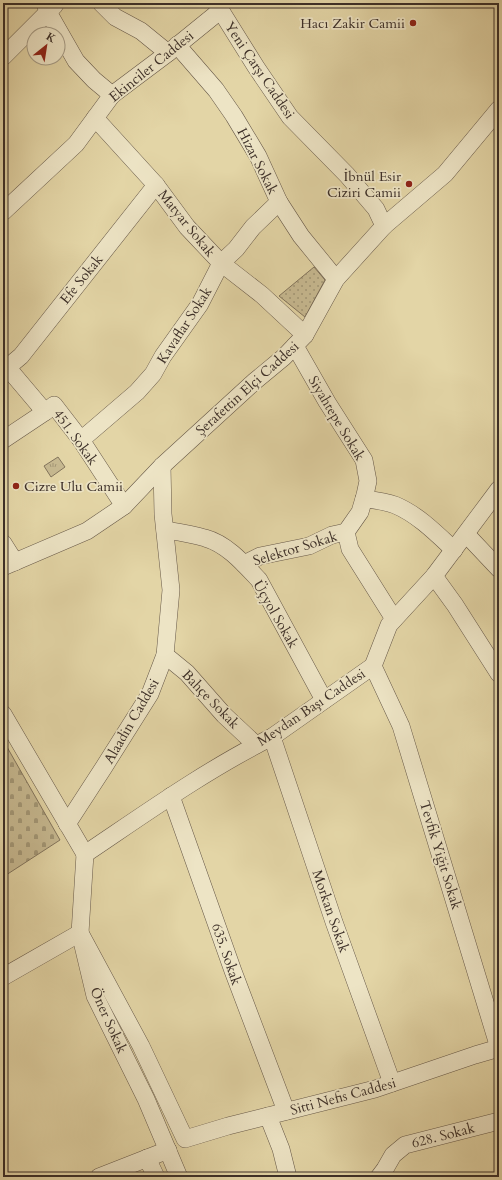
<svg xmlns="http://www.w3.org/2000/svg" width="502" height="1180" viewBox="0 0 502 1180" font-family="Cardo,serif">
	<defs>
		<pattern id="grass-tufts" width="24" height="20" patternUnits="userSpaceOnUse"><rect width="24" height="20" fill="#c7b991"/><path d="M3 7l-1-3M5 7V3M7 7l1-3M15 17l-1-3M17 17v-4M19 17l1-3" fill="none" stroke="#a39776"/></pattern>
		<pattern id="cemetery-stones" width="16" height="16" patternUnits="userSpaceOnUse"><rect width="16" height="16" fill="#c7b991"/><path d="M2 7V4a2 2 0 0 1 4 0v3zM10 15v-3a2 2 0 0 1 4 0v3z" fill="#a39776"/></pattern>
		<pattern id="park-dots" width="8" height="8" patternUnits="userSpaceOnUse"><rect width="8" height="8" fill="#c7b991"/><path d="M2 2h.1M6 6h.1" fill="none" stroke="#a39776" stroke-width="1.8" stroke-linecap="round"/></pattern>
	</defs>
	<rect width="100%" height="100%" fill="#e3d5a6"/>
	<filter id="stains"><feTurbulence type="fractalNoise" baseFrequency=".005" numOctaves="4"/><feColorMatrix values="0 0 0 0 .2 0 0 0 0 .09 0 0 0 0 .02 0 0 0 .5 -.17"/></filter>
	<radialGradient id="worn" r=".72"><stop offset=".6" stop-color="#630" stop-opacity="0"/><stop offset="1" stop-color="#630" stop-opacity=".3"/></radialGradient>
	<polygon fill="url(#grass-tufts)" stroke="#82745c" points="58,457 65,467 51,477 44,466"/>
	<polygon fill="url(#cemetery-stones)" stroke="#82745c" points="3,740 60,840 3,877"/>
	<polygon fill="url(#park-dots)" stroke="#82745c" points="314,267 325,280 305,317 279,296"/>
	<g fill="none" stroke-linecap="round" stroke-linejoin="round">
		<defs>
			<g id="minor">
				<polyline points="45,3 48,12 76,61 94,80 112,95"/>
				<polyline points="101,3 115,17 141,31 168,53"/>
				<polyline points="216,3 256,67 290,117 347,175 376,209 384,226"/>
				<polyline points="177,45 216,90 234,116 258,156 279,202 301,236 336,279"/>
				<polyline points="3,57 55,5"/>
				<polyline points="95,118 156,185 187,227 221,263 262,295 305,335"/>
				<polyline points="3,212 76,144 112,95 168,53 221,10"/>
				<polyline points="295,346 327,402 364,460 368,481 365,495 360,512 346,532 350,549 394,619"/>
				<polyline points="7,367 45,412 54,405 81,440 124,506"/>
				<polyline points="3,371 21,356 156,185"/>
				<polyline points="3,440 45,412"/>
				<polyline points="81,440 137,392 153,374 163,356 200,304 221,263 236,249 253,227 279,202"/>
				<path d="M 364,499 C 374,500 385,501 395,505 C 417,514 436,533 454,550"/>
				<path d="M 165,530 C 178,532 192,534 205,538 C 227,544 244,564 259,580 L 324,700"/>
				<polyline points="466,534 499,569"/>
				<polyline points="3,543 15,562"/>
				<polyline points="244,564 260,556 309,546 332,535 346,532"/>
				<polyline points="3,567 87,531 124,506 162,466 255,381 284,357 305,335 336,279 384,226 445,174 499,109"/>
				<polyline points="434,576 455,605 499,674"/>
				<polyline points="165,655 187,673 224,715 256,745"/>
				<polyline points="373,666 401,726 499,1048"/>
				<polyline points="3,714 85,854"/>
				<polyline points="272,737 334,922 392,1083"/>
				<polyline points="171,796 233,971 286,1111"/>
				<polyline points="67,824 104,767 150,694 165,655 171,590 163,514 162,466"/>
				<path d="M 85,854 C 146,813 206,770 272,737 L 373,666 L 389,625 L 434,576 L 499,489"/>
				<polyline points="85,854 80,933 95,996 146,1099 179,1177"/>
				<polyline points="3,977 80,933 141,1046 185,1139 228,1126 375,1089 475,1055 499,1048"/>
				<polyline points="268,1116 281,1149 288,1177"/>
				<polyline points="147,1158 156,1177"/>
				<polyline points="99,1177 168,1150"/>
				<polyline points="379,1177 385,1169 393,1155 405,1145 499,1121"/>
			</g>
		</defs>
		<use href="#minor" stroke="#665848" stroke-width="18"/>
		<use href="#minor" stroke="#ede4c5" stroke-width="17"/>
	</g>
	<g fill="#8f2418" stroke="#ede4c5" stroke-width="1.5">
		<circle cx="413" cy="23" r="4"/>
		<circle cx="409" cy="184" r="4"/>
		<circle cx="16" cy="486" r="4"/>
	</g>
	<g text-anchor="middle" stroke-width="3.5" stroke-linejoin="round" paint-order="stroke">
		<g font-size="14" fill="#3c2f28" stroke="#ede4c5" text-anchor="end">
			<text x="405" y="28">Hacı Zakir Camii</text>
			<text x="401" y="181">İbnül Esir<tspan x="401" dy="16">Ciziri Camii</tspan></text>
			<text x="24" y="491" text-anchor="start">Cizre Ulu Camii</text>
		</g>
		<g font-size="14" fill="#3c2f28" stroke="#ede4c5">
			<text transform="translate(151 66) rotate(-39)" y="5">Ekinciler Caddesi</text>
			<text transform="translate(260 70) rotate(56)" y="5">Yeni Çarşı Caddesi</text>
			<text transform="translate(258 161) rotate(63)" y="5">Hizar Sokak</text>
			<text transform="translate(187 223) rotate(51)" y="5">Matyar Sokak</text>
			<text transform="translate(81 279) rotate(-51)" y="5">Efe Sokak</text>
			<text transform="translate(184 325) rotate(-57)" y="5">Kavaflar Sokak</text>
			<text transform="translate(247 388) rotate(-42)" y="5">Şerafettin Elçi Caddesi</text>
			<text transform="translate(337 418) rotate(59)" y="5">Siyahtepe Sokak</text>
			<text transform="translate(76 437) rotate(54)" y="5">451. Sokak</text>
			<text transform="translate(295 548) rotate(-17)" y="5">Selektor Sokak</text>
			<text transform="translate(276 614) rotate(60)" y="5">Üçyol Sokak</text>
			<text transform="translate(211 699) rotate(46)" y="5">Bahçe Sokak</text>
			<text transform="translate(311 707) rotate(-34)" y="5">Meydan Başı Caddesi</text>
			<text transform="translate(131 721) rotate(-60)" y="5">Alaadin Caddesi</text>
			<text transform="translate(441 855) rotate(73)" y="5">Tevfik Yiğit Sokak</text>
			<text transform="translate(331 911) rotate(71)" y="5">Morkan Sokak</text>
			<text transform="translate(227 954) rotate(71)" y="5">635. Sokak</text>
			<text transform="translate(109 1020) rotate(66)" y="5">Öner Sokak</text>
			<text transform="translate(343 1096) rotate(-15)" y="5">Sitti Nefis Caddesi</text>
			<text transform="translate(443 1135) rotate(-14)" y="5">628. Sokak</text>
		</g>
	</g>
	<rect width="502" height="1180" fill="none" stroke="#e3d5a6" stroke-width="16"/>
	<rect x="4" y="4" width="494" height="1172" fill="none" stroke="#3c2f28" stroke-width="2"/>
	<rect x="8" y="8" width="486" height="1164" fill="none" stroke="#3c2f28"/>
	<g transform="translate(46 46) rotate(30)"><circle r="19" fill="#ede4c5" stroke="#a69c86"/>
	<path d="M0-3L7 15L0 10L-7 15Z" fill="#8f2418"/>
	<text y="-6" font-size="11" font-weight="bold" text-anchor="middle" fill="#3c2f28">K</text>
	</g>
	<rect width="100%" height="100%" filter="url(#stains)"/>
	<rect width="100%" height="100%" fill="url(#worn)"/>
</svg>
